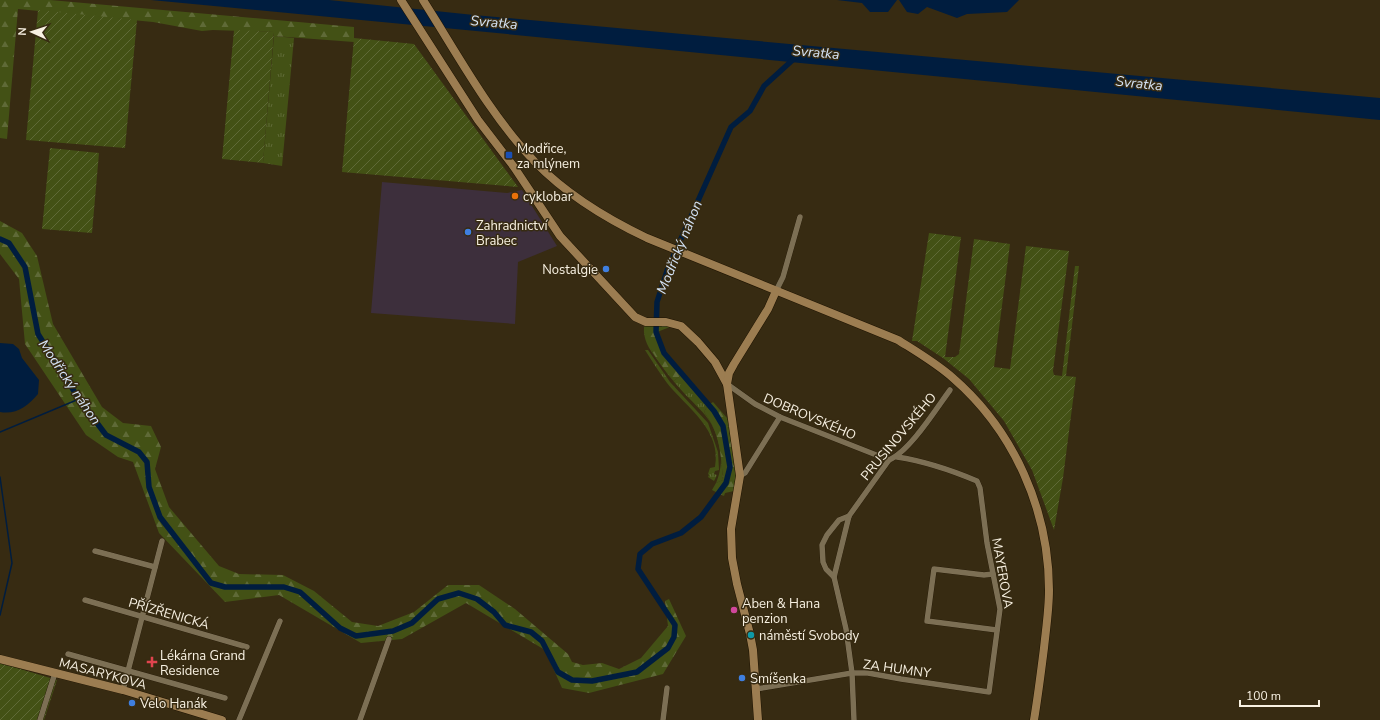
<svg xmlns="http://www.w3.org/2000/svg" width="1380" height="720" viewBox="0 0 1380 720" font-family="'Nunito Sans',sans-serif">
	<defs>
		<pattern id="grass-tufts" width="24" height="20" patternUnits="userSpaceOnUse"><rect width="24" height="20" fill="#435115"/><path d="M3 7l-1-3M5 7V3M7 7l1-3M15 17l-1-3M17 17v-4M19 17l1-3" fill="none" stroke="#5f6a37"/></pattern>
		<pattern id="forest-firs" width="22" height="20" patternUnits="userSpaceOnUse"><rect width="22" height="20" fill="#435115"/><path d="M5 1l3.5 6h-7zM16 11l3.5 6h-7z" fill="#5f6a37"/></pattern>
		<pattern id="garden-furrows" width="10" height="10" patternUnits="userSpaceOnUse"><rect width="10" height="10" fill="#435115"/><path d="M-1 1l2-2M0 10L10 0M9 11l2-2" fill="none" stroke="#5f6a37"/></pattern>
	</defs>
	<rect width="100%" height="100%" fill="#372b12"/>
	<polygon fill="#3d2f3c" points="382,182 507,193 522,190 557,246 518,262 515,324 371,313"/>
	<g fill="url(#grass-tufts)">
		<polygon points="274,36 294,38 282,166 263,163"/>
		<path d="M 648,325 L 652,351 L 674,381 L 681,375 L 708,405 L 704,412 C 721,435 721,454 723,480 L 716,483 C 725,463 722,437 708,419 C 701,409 691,401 683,392 C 673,381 664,370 656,358 C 649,349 643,339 644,327 Z"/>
		<path d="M 645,350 L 648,350 L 670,382 L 708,423 L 718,452 L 719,470 L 715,471 L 714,474 L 717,475 L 714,481 L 708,477 L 709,475 L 708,474 L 710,468 L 715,467 C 722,430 687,408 667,383 C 659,372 652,361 645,350 Z"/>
	</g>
	<g fill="url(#forest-firs)">
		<polygon points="0,0 50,0 354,27 354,42 274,36 274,32 213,30 202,31 153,22 18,9 7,139 0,138"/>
		<polygon points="0,221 22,233 37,256 53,324 102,407 123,423 151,426 161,447 155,469 169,507 219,566 239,574 283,575 314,591 352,622 378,626 414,612 448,585 479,585 515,609 568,654 572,662 583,665 602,663 619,669 641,658 668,626 665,601 669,599 686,636 663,674 589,693 562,688 545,650 466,603 402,639 361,643 279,595 225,602 159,533 133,462 118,457 86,435 25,344 19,279 0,254"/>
		<path d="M 666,323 L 670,327 L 657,332 L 665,352 L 710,404 L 713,402 L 727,418 L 731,427 L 736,475 L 734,491 L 725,493 L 724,496 L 712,490 L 716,483 L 723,480 C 721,455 720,433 704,412 L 708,405 L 681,375 L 674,381 C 662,366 649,351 644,331 L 648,325 Z"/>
	</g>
	<g fill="url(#garden-furrows)">
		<polygon points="38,10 137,20 125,148 26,140"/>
		<polygon points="234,30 274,32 263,163 222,159"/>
		<polygon points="354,38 414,44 518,187 342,172"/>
		<polygon points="50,148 99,153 92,233 42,229"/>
		<polygon points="929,233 961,237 945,357 955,357 959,354 974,239 1010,244 994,367 1010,369 1026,246 1069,251 1053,371 1054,375 1062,376 1075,266 1079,266 1066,376 1076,377 1063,478 1054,530 1032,470 1004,421 969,379 943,358 917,341 912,341"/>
		<polygon points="0,663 57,680 44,720 0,720"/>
	</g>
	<g fill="#001d3f">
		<polygon points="151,0 329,0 474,15 1380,98 1380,120 476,31"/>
		<polygon points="837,0 897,0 888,12 870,12 862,3"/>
		<polygon points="899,0 1019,0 1007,12 967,14 957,18 927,7 918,14 907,12"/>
		<path d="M 0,343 L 13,344 L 19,349 L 22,358 L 39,380 L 38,394 C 28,406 16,415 0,412 Z"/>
	</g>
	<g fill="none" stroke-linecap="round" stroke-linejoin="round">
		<g stroke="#001d3f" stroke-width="1.5">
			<polyline points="0,432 79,399"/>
			<polyline points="0,477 12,563 0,615"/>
		</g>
		<polyline stroke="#001d3f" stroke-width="5.5" points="0,239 9,243 25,267 38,334 79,399 106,435 139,452 147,462 149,487 160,517 211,583 225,587 284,587 300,592 340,628 356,636 393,631 412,623 438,599 459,593 477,599 494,612 505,625 531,632 542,641 558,672 572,680 592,681 637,672 668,648 674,637 675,625 638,569 640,554 652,544 681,533 701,517 726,483 730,467 723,426 714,411 664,353 656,332 657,302 668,268 731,127 750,111 764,86 797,56"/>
		<defs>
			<g id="street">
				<polyline points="776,291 783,277 800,217"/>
				<polyline points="727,384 755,404 780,417 889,460"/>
				<polyline points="740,476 745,473 780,417"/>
				<polyline points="95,551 155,567"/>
				<polyline points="993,574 984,575 934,569 927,621 997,630"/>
				<polyline points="834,577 826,569 823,562 822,545 827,535 839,520 849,516"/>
				<polyline points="85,600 247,647"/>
				<polyline points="68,654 225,698"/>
				<path d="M 756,689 L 852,673 L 868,673 L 901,679 L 989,692 L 1000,609 L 987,543 L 980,488 L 977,481 C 951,470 923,461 897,457"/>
				<polyline points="123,690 162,541"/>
				<polyline points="40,720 55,673"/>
				<polyline points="239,720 280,621"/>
				<polyline points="360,720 389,639"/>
				<polyline points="663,720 667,688"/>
				<path d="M 854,720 L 852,673 L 846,629 L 834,577 L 849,516 L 889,460 C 910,451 936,409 950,390"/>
			</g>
			<g id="secondary">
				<polyline points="401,0 478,120 514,167 560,236 635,317 646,322 666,322 681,326 698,342 715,362 727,384"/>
				<path d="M 423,0 C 458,55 490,115 535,162 C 567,195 607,219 647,238 L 898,340 C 917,352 936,363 953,378 C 1014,431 1049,510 1049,590 C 1049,609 1046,629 1044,648 C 1041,672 1038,696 1034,720"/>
				<polyline points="0,659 123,690 222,720"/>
				<polyline points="758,720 753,650 750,634 737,584 732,558 731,529 740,476 727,384 729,373 734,364 768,309 776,291"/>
			</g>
		</defs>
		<use href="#street" stroke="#1e1300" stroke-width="6"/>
		<use href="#secondary" stroke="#1e1300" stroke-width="9"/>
		<use href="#street" stroke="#7c6f54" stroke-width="5.5"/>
		<use href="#secondary" stroke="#9c7d51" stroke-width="8"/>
	</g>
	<rect fill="#1a4fb4" stroke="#372b12" stroke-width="1.5" x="505" y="151" width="8" height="8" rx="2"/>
	<circle fill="#e8710a" stroke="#372b12" stroke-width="1.5" cx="515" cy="196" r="4"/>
	<g fill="#3f7fe0" stroke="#372b12" stroke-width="1.5">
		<circle cx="468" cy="232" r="4"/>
		<circle cx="606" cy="269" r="4"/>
		<circle cx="742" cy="678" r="4"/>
		<circle cx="132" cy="703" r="4"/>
	</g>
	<circle fill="#d1479c" stroke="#372b12" stroke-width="1.5" cx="734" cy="610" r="4"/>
	<circle fill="#0f9aa8" stroke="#372b12" stroke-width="1.5" cx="751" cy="635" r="4"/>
	<path fill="#e0444e" stroke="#372b12" stroke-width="1.5" d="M150 656h4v4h4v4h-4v4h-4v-4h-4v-4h4z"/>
	<g text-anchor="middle" stroke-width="3" stroke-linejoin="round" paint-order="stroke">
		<g font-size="13" fill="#f8f1e2" stroke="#372b12" text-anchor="start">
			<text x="517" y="153">Modřice,<tspan x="517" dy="15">za mlýnem</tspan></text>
			<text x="523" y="201">cyklobar</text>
			<text x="476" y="230">Zahradnictví<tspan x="476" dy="15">Brabec</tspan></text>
			<text x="598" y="274" text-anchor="end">Nostalgie</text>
			<text x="742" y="608">Aben &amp; Hana<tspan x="742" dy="15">penzion</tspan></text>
			<text x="759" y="640">náměstí Svobody</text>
			<text x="160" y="660">Lékárna Grand<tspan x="160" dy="15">Residence</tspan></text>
			<text x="750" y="683">Smíšenka</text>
			<text x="140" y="708">Velo Hanák</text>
		</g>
		<g font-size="13" fill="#f8f1e2" stroke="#372b12">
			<text transform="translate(810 416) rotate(23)" y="5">DOBROVSKÉHO</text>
			<text transform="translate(898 436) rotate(-50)" y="5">PRUSINOVSKÉHO</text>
			<text transform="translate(1003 573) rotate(80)" y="5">MAYEROVA</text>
			<text transform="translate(169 613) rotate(16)" y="5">PŘÍZŘENICKÁ</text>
			<text transform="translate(897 668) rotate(8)" y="5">ZA HUMNY</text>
			<text transform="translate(103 673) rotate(15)" y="5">MASARYKOVA</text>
		</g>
		<g font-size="14" font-style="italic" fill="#d5e4f7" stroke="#372b12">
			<text transform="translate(494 22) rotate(5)" y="5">Svratka</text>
			<text transform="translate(816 52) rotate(5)" y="5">Svratka</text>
			<text transform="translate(1139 83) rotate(6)" y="5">Svratka</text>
			<text transform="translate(679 247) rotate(-68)" y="5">Modřický náhon</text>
			<text transform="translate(70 382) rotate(56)" y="5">Modřický náhon</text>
		</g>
	</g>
	<g transform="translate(32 32) rotate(273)" stroke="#372b12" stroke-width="3" paint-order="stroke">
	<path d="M0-3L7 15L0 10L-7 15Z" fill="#f8f1e2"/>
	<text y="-6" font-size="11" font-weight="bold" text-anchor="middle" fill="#f8f1e2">N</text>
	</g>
	<path d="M1240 700v6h79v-6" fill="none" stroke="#f8f1e2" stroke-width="2"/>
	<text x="1246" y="700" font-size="12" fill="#f8f1e2" stroke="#372b12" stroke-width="3" paint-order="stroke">100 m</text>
</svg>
